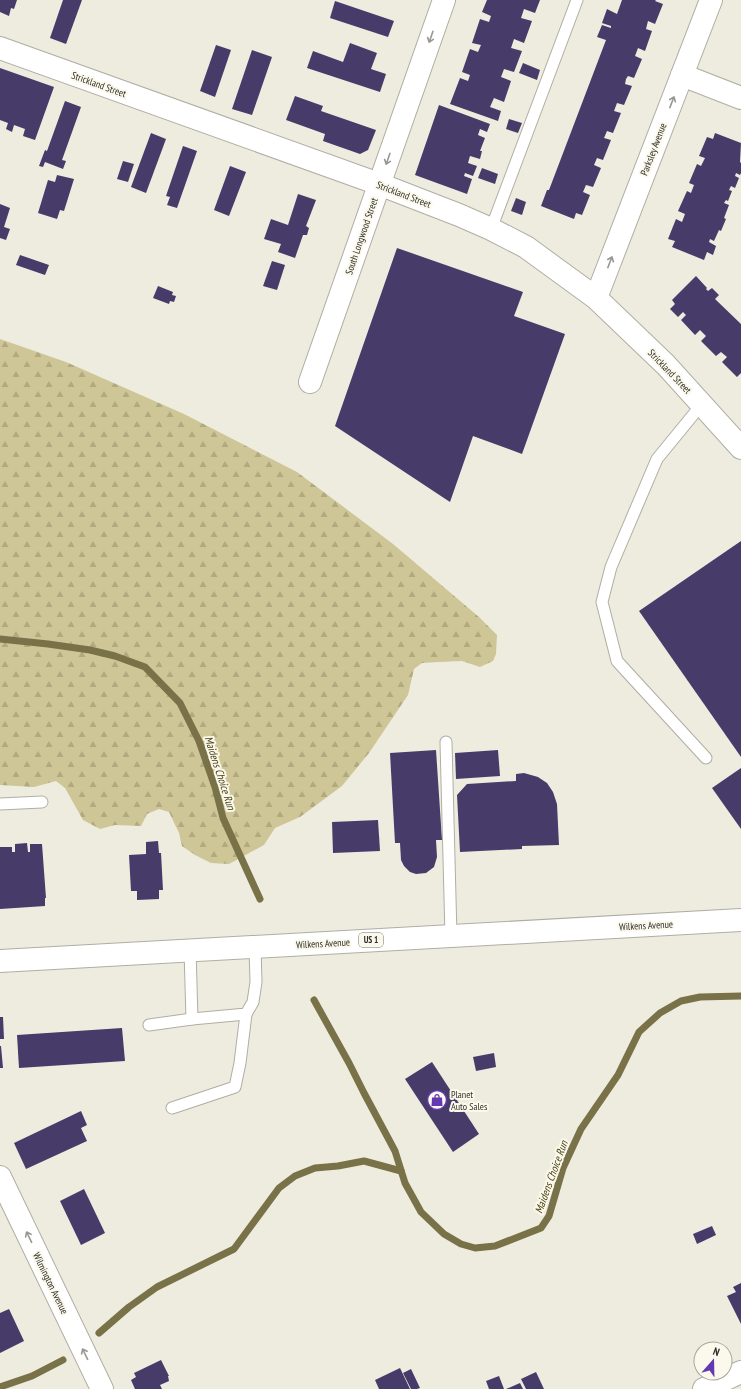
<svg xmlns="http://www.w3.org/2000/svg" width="741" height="1389" viewBox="0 0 741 1389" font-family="'PT Sans Narrow',sans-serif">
	<defs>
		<pattern id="forest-firs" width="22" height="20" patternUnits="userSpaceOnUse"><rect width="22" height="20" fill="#cec696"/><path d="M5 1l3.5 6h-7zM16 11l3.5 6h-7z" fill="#b1aa81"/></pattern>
	</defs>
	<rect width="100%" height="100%" fill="#eeecdf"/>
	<polygon fill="url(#forest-firs)" points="0,339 66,362 184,414 297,472 393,544 479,617 497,635 496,654 493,661 480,667 462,661 438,662 422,663 414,669 408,695 369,753 342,786 300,817 275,828 264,845 229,864 211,863 195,855 182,846 179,833 169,812 159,809 147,814 141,826 115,825 100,829 83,820 65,788 56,781 34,787 0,785"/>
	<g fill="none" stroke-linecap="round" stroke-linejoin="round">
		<g stroke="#797248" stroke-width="7">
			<polyline points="0,639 48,644 90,650 115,656 145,667 180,703 199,741 215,787 223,818 260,899"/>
			<polyline points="314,1000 349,1063 364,1093 395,1151 405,1183 421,1212 444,1234 461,1244 475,1248 495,1246 541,1228 549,1216 563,1168 581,1129 618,1075 639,1032 660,1013 681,1001 700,997 741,996"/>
			<polyline points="99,1333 129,1307 157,1287 234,1249 279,1188 295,1176 315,1168 338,1166 364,1161 401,1171"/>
			<polyline points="0,1387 32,1376 63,1360"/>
		</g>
	</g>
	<g fill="#473b69">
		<polygon points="0,0 17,0 14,9 11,8 9,16 0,12"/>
		<polygon points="63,0 82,0 66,44 50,38"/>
		<polygon points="487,0 540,0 535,13 524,9 521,18 532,21 524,43 514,39 511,48 522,51 514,72 504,69 501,77 511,81 504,102 494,98 490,107 501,111 498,121 450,104 460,78 468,81 470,75 462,72 470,49 478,52 481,45 472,43 480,19 489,22 491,16 482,12"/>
		<polygon points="622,0 656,0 655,1 663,4 655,24 648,21 646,29 652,31 645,51 638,48 635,56 642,59 634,78 628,76 626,79 625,84 632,86 624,105 617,103 614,111 621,113 613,133 607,131 604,138 611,140 603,160 597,158 594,165 601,168 593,187 586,185 583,192 590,195 582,215 576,213 574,219 541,206 547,190 549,190 606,40 597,37 602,25 611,28 611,26 602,23 607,9 617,14"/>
		<polygon points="335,1 394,21 388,37 330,18"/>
		<polygon points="350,43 377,53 371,69 386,74 380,92 307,68 313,51 343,62"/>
		<polygon points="216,45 231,50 215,97 200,91"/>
		<polygon points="252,50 272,57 252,115 232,109"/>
		<polygon points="523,63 540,70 537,80 519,73"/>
		<polygon points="0,68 54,87 35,140 23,136 25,129 14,125 12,132 6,129 8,123 0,120"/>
		<polygon points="295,96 323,106 321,111 376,130 368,150 360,154 323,141 325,134 286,120"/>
		<polygon points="65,101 81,107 62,160 66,161 63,169 45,162 43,167 39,166 45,150 47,151"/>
		<polygon points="439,105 490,124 487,132 480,129 478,135 485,138 480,151 482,151 480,159 470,156 468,163 477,166 473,176 465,173 464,176 472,179 467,194 415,175"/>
		<polygon points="509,119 522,123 518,133 506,129"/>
		<polygon points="151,133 166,139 146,193 131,187"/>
		<polygon points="715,133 741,143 740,162 741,163 741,173 740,175 736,173 735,176 739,178 735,188 731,186 729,190 732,191 728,201 726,200 724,203 729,205 724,218 726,219 721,231 719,230 714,241 710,239 709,242 716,246 713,255 707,252 704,260 672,247 675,241 668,239 676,219 682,222 685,214 678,211 687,191 691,193 694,185 689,183 697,164 701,166 705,158 699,156 707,137 713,139"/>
		<polygon points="183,146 197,151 177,208 167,205 170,197 166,196"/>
		<polygon points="123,161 134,164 128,182 117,179"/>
		<polygon points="230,166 246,172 229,216 214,210"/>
		<polygon points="482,168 498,174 495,184 478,178"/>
		<polygon points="57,175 74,179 64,211 60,210 57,219 38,213 48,180 55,182"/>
		<polygon points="298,194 316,200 306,226 309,228 307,235 303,235 295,258 278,252 281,244 264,239 271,219 288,225"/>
		<polygon points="516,198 526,202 522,215 511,211"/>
		<polygon points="0,204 10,208 4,227 10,229 6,240 0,238"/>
		<polygon points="397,248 523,292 514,316 565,334 522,454 473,436 450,502 335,426"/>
		<polygon points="20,255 49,265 45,275 16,265"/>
		<polygon points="272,261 285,265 277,290 263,286"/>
		<polygon points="696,276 707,288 706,289 708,291 712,288 719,295 715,299 741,324 741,373 737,377 722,362 727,357 721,352 716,356 701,341 706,336 700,330 695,335 681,320 686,315 683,312 678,317 670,309 675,304 672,300"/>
		<polygon points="158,286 173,292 172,295 176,296 174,302 170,301 169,304 153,298"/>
		<polygon points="741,541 741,757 639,611"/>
		<polygon points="436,750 442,840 436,840 437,857 434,867 426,873 416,874 410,872 404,866 401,860 400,843 395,843 390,753"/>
		<polygon points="498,750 500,776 456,779 455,753"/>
		<polygon points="741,768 741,829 712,788"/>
		<polygon points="524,773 538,777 547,783 553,792 557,804 559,845 522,846 522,849 460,852 457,795 467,784 516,781 516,774"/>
		<polygon points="378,820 380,851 333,853 332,822"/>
		<polygon points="158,841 159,853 161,853 163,890 159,890 159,899 137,900 137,891 131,891 129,855 146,854 146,842"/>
		<polygon points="27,843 28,852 30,852 30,844 42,844 46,898 45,898 45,906 0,909 0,847 12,847 12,852 15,852 15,844"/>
		<polygon points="0,1017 3,1017 4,1039 0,1039"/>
		<polygon points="122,1028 125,1061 19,1068 17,1035"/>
		<polygon points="0,1046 1,1046 3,1068 0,1068"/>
		<polygon points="494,1053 496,1067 476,1071 473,1057"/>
		<polygon points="432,1062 479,1134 453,1152 405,1079"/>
		<polygon points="81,1111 87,1125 81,1128 87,1141 26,1169 14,1143"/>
		<polygon points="84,1189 105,1233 81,1245 60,1201"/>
		<polygon points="712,1226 716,1235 697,1244 693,1234"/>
		<polygon points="741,1283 741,1324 727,1296 736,1292 733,1287"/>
		<polygon points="9,1309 24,1341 0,1353 0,1313"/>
		<polygon points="161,1360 169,1376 168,1376 169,1381 160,1385 162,1389 135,1389 131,1380 136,1377 134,1373"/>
		<polygon points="400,1368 410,1389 379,1389 375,1380"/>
		<polygon points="411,1369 420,1388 417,1389 411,1389 403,1373"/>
		<polygon points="536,1372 544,1389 526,1389 521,1379"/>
		<polygon points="499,1376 504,1389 489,1389 486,1381"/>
		<polygon points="520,1383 523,1389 506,1389"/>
	</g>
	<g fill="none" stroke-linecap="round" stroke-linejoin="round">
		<defs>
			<g id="service">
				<polyline points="491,229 577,0"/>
				<polyline points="702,404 657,459 611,567 602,602 617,661 706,758"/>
				<polyline points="446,742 451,936"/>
				<polyline points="0,804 42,802"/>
				<polyline points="190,950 192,1019"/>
				<polyline points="149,1025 192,1019 246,1014 253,1002 256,982 255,947"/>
				<polyline points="172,1108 235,1087 240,1063 246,1014"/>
			</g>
			<g id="minor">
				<polyline points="0,48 379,184 459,215 491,229 526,247 596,298 666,365 741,448"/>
				<polyline points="682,75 741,98"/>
				<polyline points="596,298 711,0"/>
				<polyline points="310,382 444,0"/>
				<polyline points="0,1177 102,1389"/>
				<polyline points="704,1389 741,1372"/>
			</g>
			<polyline id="primary" points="0,961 741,920"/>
		</defs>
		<use href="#service" stroke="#b0aea3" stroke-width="13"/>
		<use href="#minor" stroke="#b0aea3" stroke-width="24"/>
		<use href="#primary" stroke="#b0aea3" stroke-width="24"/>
		<use href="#service" stroke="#fff" stroke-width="11"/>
		<use href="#minor" stroke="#fff" stroke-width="22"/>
		<use href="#primary" stroke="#fff" stroke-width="22"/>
	</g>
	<defs><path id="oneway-shaft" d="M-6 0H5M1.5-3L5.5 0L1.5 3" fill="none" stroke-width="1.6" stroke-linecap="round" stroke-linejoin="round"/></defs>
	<g stroke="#989794">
		<use href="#oneway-shaft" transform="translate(431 37) rotate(109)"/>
		<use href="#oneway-shaft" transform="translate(672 102) rotate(-69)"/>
		<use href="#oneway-shaft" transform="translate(388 159) rotate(109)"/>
		<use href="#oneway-shaft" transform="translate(610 262) rotate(-69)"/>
		<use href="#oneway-shaft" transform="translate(29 1237) rotate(-116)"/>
		<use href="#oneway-shaft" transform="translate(85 1354) rotate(-116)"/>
	</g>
	<defs>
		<symbol id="shop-ring" viewBox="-11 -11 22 22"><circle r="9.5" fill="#fbf9ec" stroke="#6339b1" stroke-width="1.5"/><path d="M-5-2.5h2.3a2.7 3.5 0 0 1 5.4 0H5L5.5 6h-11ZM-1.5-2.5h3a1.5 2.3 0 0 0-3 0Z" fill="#6339b1"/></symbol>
	</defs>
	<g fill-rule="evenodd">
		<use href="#shop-ring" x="426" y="1089" width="22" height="22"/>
	</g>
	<g text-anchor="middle" stroke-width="4" stroke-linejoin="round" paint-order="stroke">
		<rect fill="#fbf9ec" stroke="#6d6c64" stroke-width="1" x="359" y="933" width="24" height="14" rx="3"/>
		<g font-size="9" font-weight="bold" fill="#302f2a">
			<text x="371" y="943">US 1</text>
		</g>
		<g font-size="10" fill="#302f2a" stroke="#fbf9ec">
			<text transform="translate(99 84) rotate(20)" y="4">Strickland Street</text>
			<text transform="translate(653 149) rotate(-69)" y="4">Parksley Avenue</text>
			<text transform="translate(404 194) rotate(21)" y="4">Strickland Street</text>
			<text transform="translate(361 236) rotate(-71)" y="4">South Longwood Street</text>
			<text transform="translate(670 371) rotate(46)" y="4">Strickland Street</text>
			<text transform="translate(646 925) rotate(-3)" y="4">Wilkens Avenue</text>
			<text transform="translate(323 943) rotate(-3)" y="4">Wilkens Avenue</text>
			<text transform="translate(51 1283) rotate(64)" y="4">Wilmington Avenue</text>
		</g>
		<g font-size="10" fill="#302f2a" stroke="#fbf9ec" text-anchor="start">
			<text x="451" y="1098">Planet<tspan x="451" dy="12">Auto Sales</tspan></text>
		</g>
		<g font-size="11" font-style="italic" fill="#463e10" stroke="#fbf9ec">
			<text transform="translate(220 773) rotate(72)" y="4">Maidens Choice Run</text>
			<text transform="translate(551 1177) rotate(-70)" y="4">Maidens Choice Run</text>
		</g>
	</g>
	<g transform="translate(713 1361) rotate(20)"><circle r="19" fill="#fbf9ec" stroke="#aaa89e"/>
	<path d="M0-3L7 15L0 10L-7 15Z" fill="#6339b1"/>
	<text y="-6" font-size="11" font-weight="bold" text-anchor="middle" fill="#302f2a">N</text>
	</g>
</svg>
